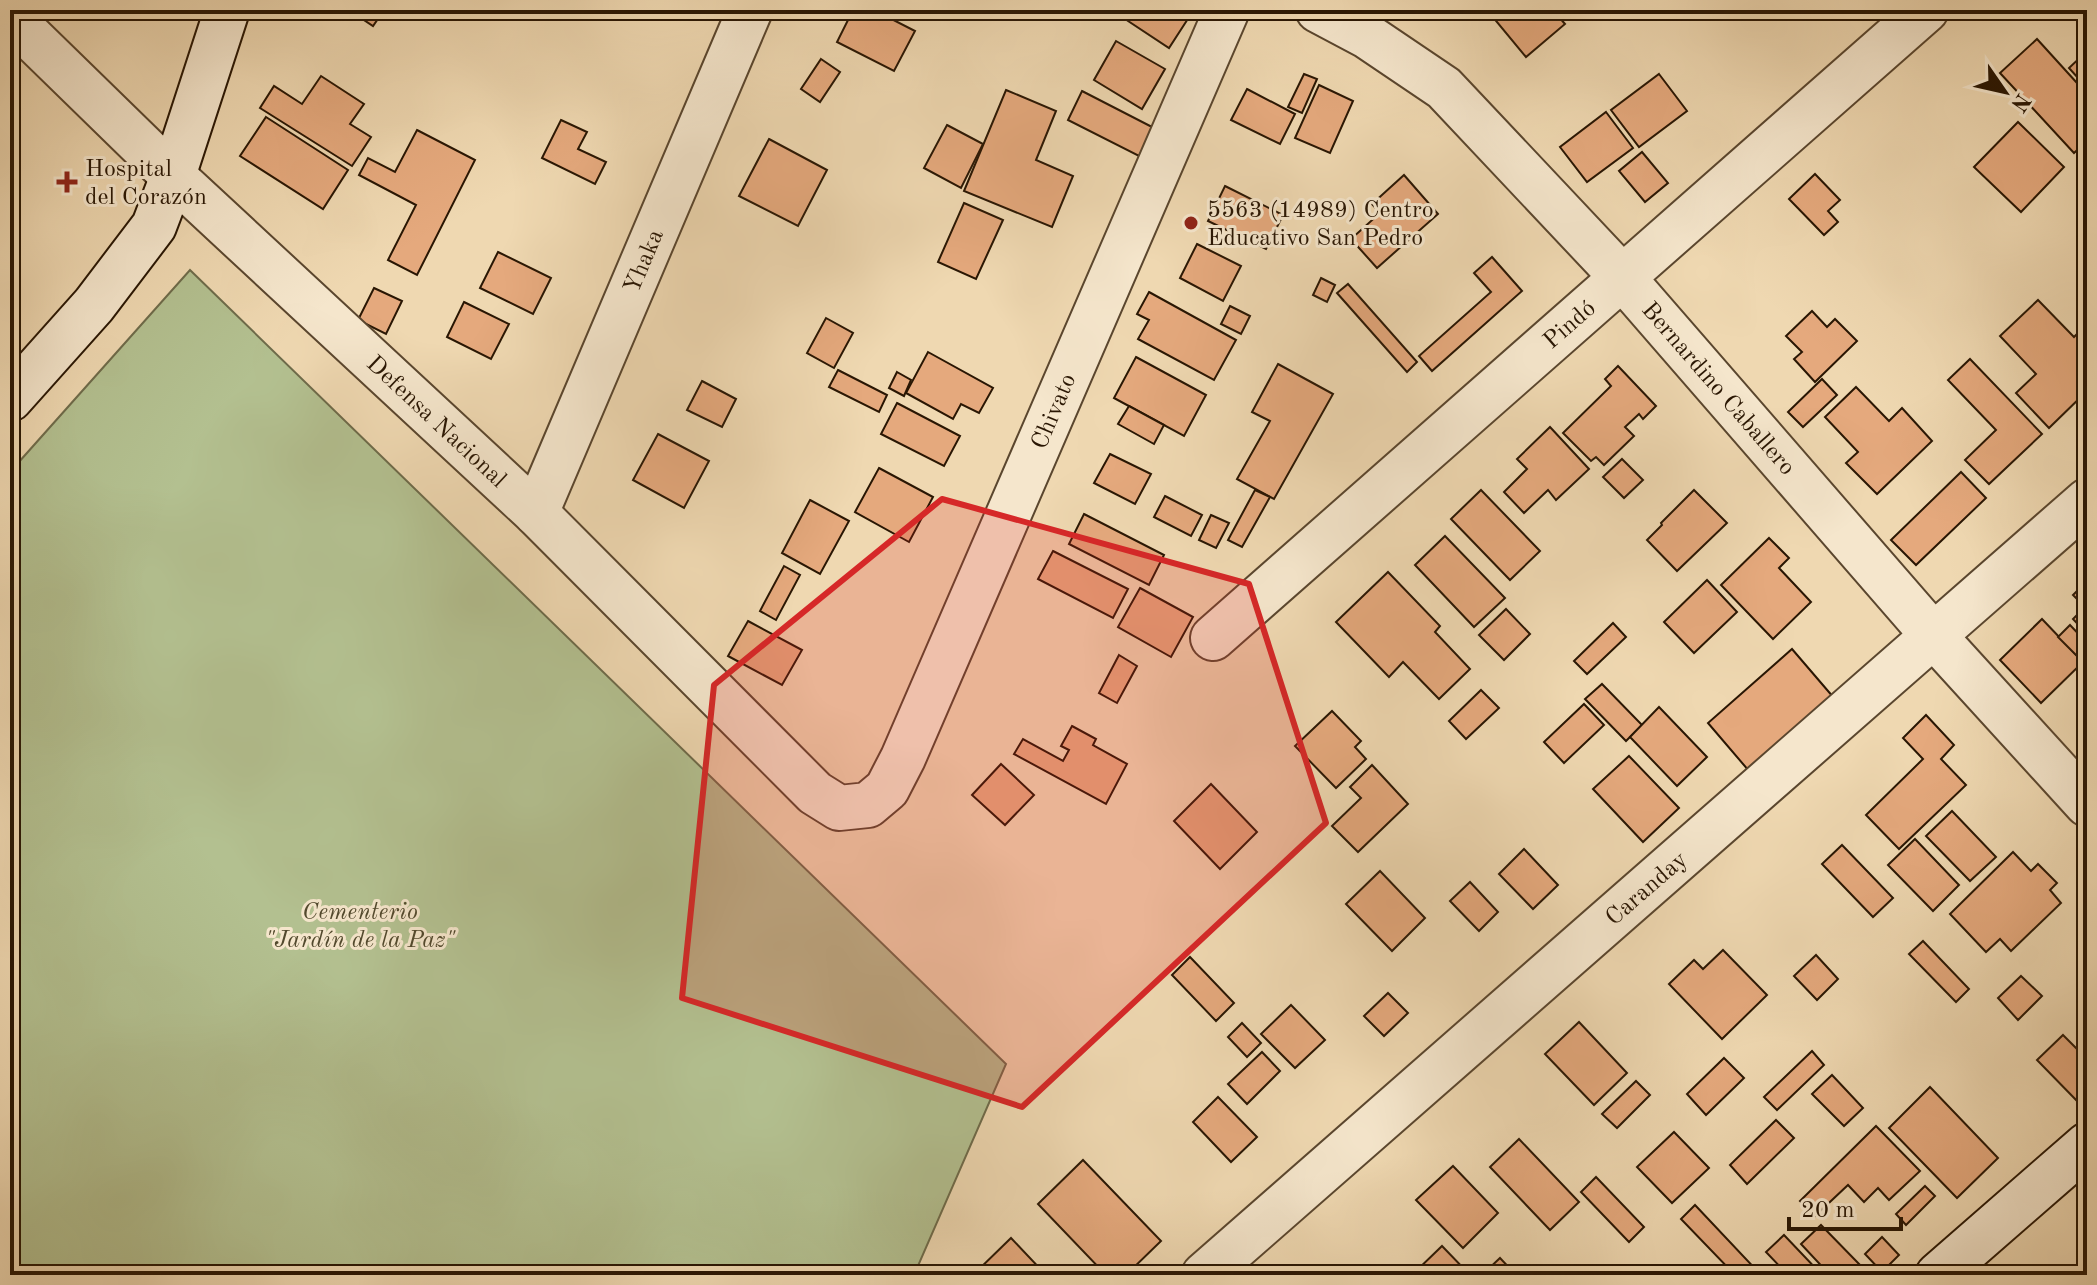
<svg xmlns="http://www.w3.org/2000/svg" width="2097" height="1285" viewBox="0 0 2097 1285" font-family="'Old Standard TT',serif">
	<rect width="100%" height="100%" fill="#efd8b1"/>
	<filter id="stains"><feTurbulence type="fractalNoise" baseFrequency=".0025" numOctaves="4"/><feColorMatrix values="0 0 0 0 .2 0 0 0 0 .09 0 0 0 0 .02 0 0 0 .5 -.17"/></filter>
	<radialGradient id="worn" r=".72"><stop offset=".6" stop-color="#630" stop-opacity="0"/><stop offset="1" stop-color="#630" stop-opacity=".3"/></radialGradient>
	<polygon fill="#b3c090" stroke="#6e6b4a" stroke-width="2" points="190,270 1006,1064 914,1275 10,1275 10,472"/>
	<g fill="#e5a97d" stroke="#291603" stroke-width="2">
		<polygon points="349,10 384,10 373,26"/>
		<polygon points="853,10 874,10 915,31 894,71 837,42"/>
		<polygon points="1122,10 1191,10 1193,11 1169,48 1119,15"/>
		<polygon points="1487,10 1553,10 1565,24 1526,57"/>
		<polygon points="2037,39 2087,94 2087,141 2074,153 2000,73"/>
		<polygon points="1116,41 1165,69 1142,109 1094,80"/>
		<polygon points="2087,51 2087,88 2069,68"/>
		<polygon points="821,59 840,72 820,102 801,89"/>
		<polygon points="1304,74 1317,79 1302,113 1288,107"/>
		<polygon points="1659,74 1687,111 1639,147 1611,110"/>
		<polygon points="321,76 364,104 350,124 371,137 352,166 260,108 274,86 302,104"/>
		<polygon points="1319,85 1353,101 1330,153 1295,138"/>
		<polygon points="1247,89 1295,114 1280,144 1231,120"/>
		<polygon points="1006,90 1056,111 1036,160 1073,176 1052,227 964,191"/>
		<polygon points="1082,91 1154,128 1139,156 1068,120"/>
		<polygon points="1606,112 1633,148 1587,182 1560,147"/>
		<polygon points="266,117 348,170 323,209 240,156"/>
		<polygon points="561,120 587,132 578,149 606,162 595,184 542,158"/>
		<polygon points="2018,122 2064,167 2021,212 1974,167"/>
		<polygon points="947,125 983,144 961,188 924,168"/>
		<polygon points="417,130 475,160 417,275 388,260 416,205 359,175 368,158 395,172"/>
		<polygon points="769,139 827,170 798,226 739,196"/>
		<polygon points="1642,152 1668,183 1645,202 1619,171"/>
		<polygon points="1815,174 1840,200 1828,211 1838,222 1824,235 1789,199"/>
		<polygon points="1404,175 1438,214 1377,268 1351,239 1380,213 1372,204"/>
		<polygon points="1225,186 1283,215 1266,249 1208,221"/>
		<polygon points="964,203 1003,220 976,279 938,262"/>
		<polygon points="1197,244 1241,266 1223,301 1180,278"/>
		<polygon points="498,252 551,278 533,314 480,288"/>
		<polygon points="1492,257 1522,291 1432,371 1419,356 1491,292 1474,273"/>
		<polygon points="1321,278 1335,285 1327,302 1313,295"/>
		<polygon points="1348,284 1417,362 1407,372 1337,293"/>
		<polygon points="374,288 402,301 386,334 358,320"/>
		<polygon points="1149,292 1236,340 1214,380 1138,339 1149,320 1137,314"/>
		<polygon points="2038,300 2074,337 2087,324 2087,393 2086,392 2049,428 2016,393 2036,374 2000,336"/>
		<polygon points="464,302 509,324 491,359 447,337"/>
		<polygon points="1230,306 1250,316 1241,334 1221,324"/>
		<polygon points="1812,311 1827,327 1835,319 1857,341 1815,382 1794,359 1802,352 1786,336"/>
		<polygon points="826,318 853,333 834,368 807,353"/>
		<polygon points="928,352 993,388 979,413 961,404 953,419 906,393"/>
		<polygon points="1136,357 1206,395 1184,436 1114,398"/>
		<polygon points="1970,359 2042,434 1989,484 1965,460 1996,430 1948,380"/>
		<polygon points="1278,364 1333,394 1274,499 1237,479 1270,421 1252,412"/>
		<polygon points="1618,366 1656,406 1643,419 1639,414 1625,427 1634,436 1604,465 1596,457 1591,461 1563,433 1611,386 1605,379"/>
		<polygon points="838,370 887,395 879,412 829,387"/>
		<polygon points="897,372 911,380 904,396 889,388"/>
		<polygon points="1822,379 1837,395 1803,427 1788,412"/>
		<polygon points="702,381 736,399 722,427 687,410"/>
		<polygon points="1856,387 1889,421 1902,408 1932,441 1877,494 1846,463 1858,452 1825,417"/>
		<polygon points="897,403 960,436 944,466 881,434"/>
		<polygon points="1129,406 1164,425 1154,444 1118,424"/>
		<polygon points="1550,427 1589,469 1556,500 1548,490 1524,513 1504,492 1527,469 1517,459"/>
		<polygon points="658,434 709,461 684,508 633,480"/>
		<polygon points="1110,454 1151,474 1135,504 1094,483"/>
		<polygon points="1622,459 1643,480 1624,498 1603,477"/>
		<polygon points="879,468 933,497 909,542 855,512"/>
		<polygon points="1961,472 1986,498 1916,565 1891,540"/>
		<polygon points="1255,490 1270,497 1242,547 1228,540"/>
		<polygon points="1481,490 1540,551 1510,580 1451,519"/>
		<polygon points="1694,490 1727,523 1677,571 1647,540 1662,525 1661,523"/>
		<polygon points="1165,496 1202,515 1191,536 1154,517"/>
		<polygon points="810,500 849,521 820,574 782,553"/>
		<polygon points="1084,514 1164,555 1149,585 1069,544"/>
		<polygon points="1211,515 1229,523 1216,548 1199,540"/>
		<polygon points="1445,536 1505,598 1474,627 1415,565"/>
		<polygon points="1769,538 1789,558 1779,568 1811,602 1773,639 1721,585"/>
		<polygon points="1053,551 1128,589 1113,618 1038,579"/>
		<polygon points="784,566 800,575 776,620 760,611"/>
		<polygon points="1388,572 1440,626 1435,632 1470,669 1439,699 1403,662 1389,677 1336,622"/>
		<polygon points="1707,580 1737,612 1694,653 1664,622"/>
		<polygon points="2087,581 2087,634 2073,619 2085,607 2073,595"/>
		<polygon points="1140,588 1193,617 1171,657 1118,627"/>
		<polygon points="1506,609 1530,634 1504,660 1479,635"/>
		<polygon points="2042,619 2083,662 2041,703 2000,660"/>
		<polygon points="748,621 802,650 782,685 728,656"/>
		<polygon points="1613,623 1626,637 1587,674 1574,661"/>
		<polygon points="2070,625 2087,643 2087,666 2058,637"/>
		<polygon points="1792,649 1840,705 1755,778 1708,723"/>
		<polygon points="1119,655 1137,666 1117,703 1099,693"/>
		<polygon points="1602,684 1642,725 1626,741 1585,699"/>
		<polygon points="1481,690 1499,708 1466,739 1449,721"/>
		<polygon points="1584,704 1604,725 1564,763 1544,742"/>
		<polygon points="1659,707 1707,757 1677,786 1630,737"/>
		<polygon points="1332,711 1361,741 1355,747 1366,759 1336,788 1295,746"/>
		<polygon points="1926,715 1954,745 1941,759 1966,785 1899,849 1866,815 1923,759 1903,738"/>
		<polygon points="1072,726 1096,739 1093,745 1127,764 1106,804 1014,754 1023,739 1063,761 1069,750 1061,746"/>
		<polygon points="1629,756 1679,808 1643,842 1593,789"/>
		<polygon points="1001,764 1034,795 1005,825 972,795"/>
		<polygon points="1372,765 1408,804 1358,852 1332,826 1361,798 1350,787"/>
		<polygon points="1211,784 1257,832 1220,869 1174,821"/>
		<polygon points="1952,811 1996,857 1970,881 1926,836"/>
		<polygon points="1915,839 1959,885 1933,911 1888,865"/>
		<polygon points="1842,845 1893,898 1873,917 1822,864"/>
		<polygon points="1524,849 1558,885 1533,909 1499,874"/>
		<polygon points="2013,852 2031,871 2038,864 2057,883 2050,890 2061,903 2011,951 2000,939 1986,952 1950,914"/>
		<polygon points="1380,871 1425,918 1392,951 1346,904"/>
		<polygon points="1470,882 1498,912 1479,931 1450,901"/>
		<polygon points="1923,941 1969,989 1956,1002 1909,954"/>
		<polygon points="1723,950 1767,995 1722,1039 1669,984 1694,960 1703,969"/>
		<polygon points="1816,955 1838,979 1817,1000 1794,976"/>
		<polygon points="1190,957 1234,1003 1216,1021 1172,975"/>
		<polygon points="2021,976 2042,996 2018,1020 1998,998"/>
		<polygon points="1388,993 1408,1013 1384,1036 1364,1016"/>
		<polygon points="1291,1005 1325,1040 1295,1068 1261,1034"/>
		<polygon points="1579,1022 1627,1073 1594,1105 1545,1054"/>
		<polygon points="1242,1023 1261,1043 1247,1057 1228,1037"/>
		<polygon points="2063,1035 2083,1055 2087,1051 2087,1097 2080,1104 2037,1060"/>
		<polygon points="1812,1051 1824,1065 1777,1110 1764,1097"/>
		<polygon points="1262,1052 1280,1071 1247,1104 1228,1084"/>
		<polygon points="1724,1058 1744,1078 1706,1115 1687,1094"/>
		<polygon points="1832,1075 1863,1108 1844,1126 1812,1094"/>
		<polygon points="1636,1081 1650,1095 1617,1128 1602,1114"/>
		<polygon points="1930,1087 1998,1158 1957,1198 1889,1128"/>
		<polygon points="1218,1097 1257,1137 1231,1162 1193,1122"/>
		<polygon points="1776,1120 1794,1138 1747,1184 1730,1165"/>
		<polygon points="1876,1126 1920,1171 1889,1200 1878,1188 1864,1202 1848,1185 1815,1216 1800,1201"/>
		<polygon points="1674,1132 1709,1168 1672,1203 1637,1167"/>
		<polygon points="1519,1139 1579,1202 1550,1230 1490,1167"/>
		<polygon points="1083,1160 1161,1241 1126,1275 1106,1275 1038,1204"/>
		<polygon points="1453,1166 1498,1213 1463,1248 1416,1200"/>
		<polygon points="1596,1177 1644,1227 1629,1242 1581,1192"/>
		<polygon points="1925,1186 1935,1196 1906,1225 1896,1214"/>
		<polygon points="1695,1205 1761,1275 1735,1275 1681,1219"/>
		<polygon points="1821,1225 1862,1267 1853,1275 1830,1275 1801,1244"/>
		<polygon points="1784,1235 1822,1275 1788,1275 1766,1252"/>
		<polygon points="1882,1237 1899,1255 1882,1272 1865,1254"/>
		<polygon points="1011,1238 1046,1275 973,1275"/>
		<polygon points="1442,1246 1470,1275 1412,1275"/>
		<polygon points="1500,1258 1516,1275 1482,1275"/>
	</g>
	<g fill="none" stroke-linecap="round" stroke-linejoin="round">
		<defs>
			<g id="street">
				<polyline points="1318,10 1367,36 1444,88 1622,277 1933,635 2087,804"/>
				<polyline points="10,17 173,176 536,513 815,793 839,808 868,805 887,789 903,758 1227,10"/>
				<polyline points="536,513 750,10"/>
				<polyline points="1213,638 1926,10"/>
				<polyline points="1204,1275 2087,501"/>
			</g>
			<g id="secondary">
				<polyline points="10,399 94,305 154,226 173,176 227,10"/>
				<polyline points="1938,1275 2087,1145"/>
			</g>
		</defs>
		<use href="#street" stroke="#5a462e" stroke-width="48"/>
		<use href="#secondary" stroke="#291603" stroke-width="48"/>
		<use href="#street" stroke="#f5e6cc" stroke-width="44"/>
		<use href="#secondary" stroke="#f5e6cc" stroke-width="44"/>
	</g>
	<path fill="#d62828" fill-opacity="0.2" stroke="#d62828" stroke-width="6" stroke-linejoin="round" d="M 942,499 L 1249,584 L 1326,823 L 1022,1107 L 682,998 L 714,685 Z"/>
	<g fill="#8f2418" stroke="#f5e6cc" stroke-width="3">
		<path d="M63 170h8v8h8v8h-8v8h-8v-8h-8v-8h8z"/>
		<circle cx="1191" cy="223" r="8"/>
	</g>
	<g text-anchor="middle" stroke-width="6" stroke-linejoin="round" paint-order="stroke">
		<g font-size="24" fill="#291603" stroke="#f5e6cc" text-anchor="start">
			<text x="85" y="176">Hospital<tspan x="85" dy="28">del Corazón</tspan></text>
			<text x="1207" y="217">5563 (14989) Centro<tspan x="1207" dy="28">Educativo San Pedro</tspan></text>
		</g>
		<g font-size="24" fill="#291603" stroke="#f5e6cc">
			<text transform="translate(643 261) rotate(-67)" y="8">Yhaka</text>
			<text transform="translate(1569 324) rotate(-41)" y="8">Pindó</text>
			<text transform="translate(1719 388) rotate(49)" y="8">Bernardino Caballero</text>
			<text transform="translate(1053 411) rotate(-67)" y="8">Chivato</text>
			<text transform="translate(437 421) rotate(43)" y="8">Defensa Nacional</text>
			<text transform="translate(1646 888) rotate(-41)" y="8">Caranday</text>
		</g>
		<g font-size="24" font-style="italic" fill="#52492d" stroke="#f5e6cc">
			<text x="360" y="919">Cementerio<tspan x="360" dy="28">"Jardín de la Paz"</tspan></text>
		</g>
	</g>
	<rect width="2097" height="1285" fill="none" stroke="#efd8b1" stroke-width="40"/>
	<rect x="12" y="12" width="2073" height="1261" fill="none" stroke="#291603" stroke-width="4"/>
	<rect x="20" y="20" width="2057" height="1245" fill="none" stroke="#291603" stroke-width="2"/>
	<g transform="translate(2005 92) rotate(124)" stroke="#f5e6cc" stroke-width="6" paint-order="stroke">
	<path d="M0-6L14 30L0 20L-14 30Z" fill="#291603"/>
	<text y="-12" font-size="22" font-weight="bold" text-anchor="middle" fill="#291603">N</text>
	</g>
	<path d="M1789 1217v12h112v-12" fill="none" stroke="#291603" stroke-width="4"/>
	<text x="1801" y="1217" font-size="24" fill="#291603" stroke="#f5e6cc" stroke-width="6" paint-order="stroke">20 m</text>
	<rect width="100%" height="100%" filter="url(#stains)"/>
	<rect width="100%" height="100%" fill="url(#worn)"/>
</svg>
